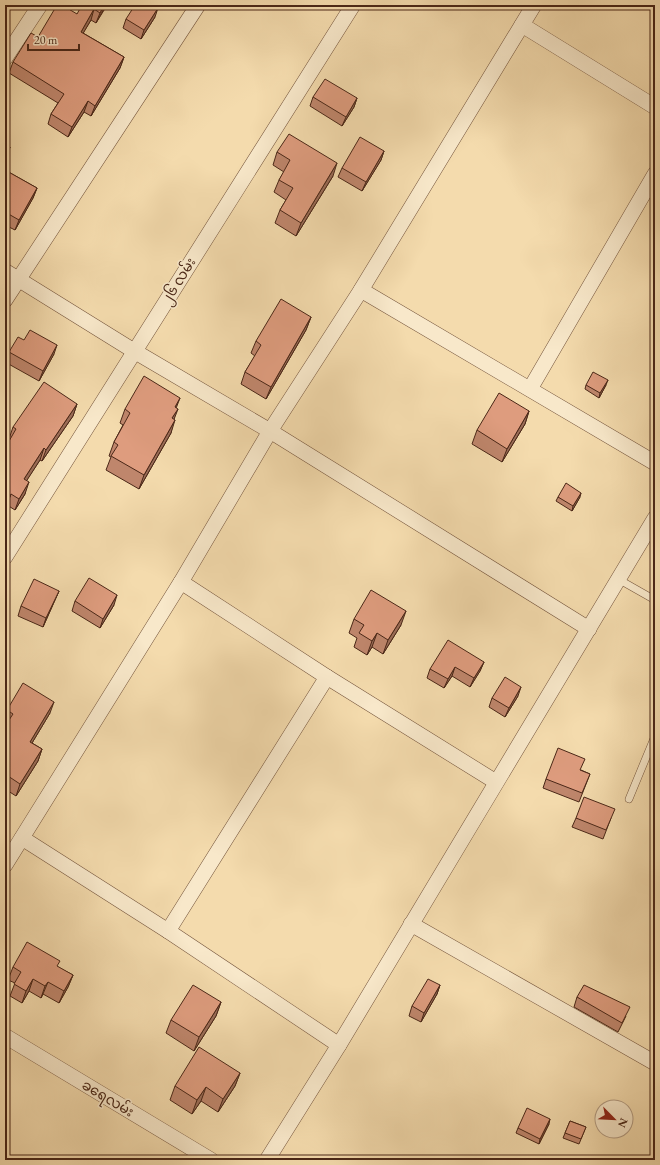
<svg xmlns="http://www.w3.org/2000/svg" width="660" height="1165" viewBox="0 0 660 1165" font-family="'EB Garamond','Noto Sans Myanmar',serif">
	<rect width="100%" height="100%" fill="#f4dbad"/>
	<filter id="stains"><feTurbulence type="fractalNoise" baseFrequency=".005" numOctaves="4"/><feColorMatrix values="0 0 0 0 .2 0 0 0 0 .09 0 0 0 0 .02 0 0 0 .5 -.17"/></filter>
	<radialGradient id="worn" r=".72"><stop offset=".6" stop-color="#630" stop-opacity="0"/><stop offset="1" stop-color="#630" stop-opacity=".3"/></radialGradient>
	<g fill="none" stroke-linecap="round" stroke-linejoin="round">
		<defs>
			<g id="service">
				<polyline points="618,579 655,600"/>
				<polyline points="629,799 655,736"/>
			</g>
			<g id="minor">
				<polyline points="522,25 655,107"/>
				<polyline points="5,58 40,5"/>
				<polyline points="5,271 134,351 270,431 589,629"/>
				<polyline points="361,290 655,463"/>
				<polyline points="5,300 198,5"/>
				<polyline points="530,389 655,174"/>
				<polyline points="5,557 353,5"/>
				<polyline points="181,582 327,677 496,782"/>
				<polyline points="22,838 168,931 339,1045"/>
				<polyline points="5,865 181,582 270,431 361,290 534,5"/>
				<polyline points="411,924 655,1063"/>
				<polyline points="168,931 327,677"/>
				<polyline points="5,1036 211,1160"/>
				<polyline points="267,1160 339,1045 655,518"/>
			</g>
		</defs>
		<use href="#service" stroke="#74543c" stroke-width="8"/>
		<use href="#minor" stroke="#74543c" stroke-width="16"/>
		<use href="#service" stroke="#f8e8ca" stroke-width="7"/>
		<use href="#minor" stroke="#f8e8ca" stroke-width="15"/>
	</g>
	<g fill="#bf866c" stroke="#4a2717">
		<polygon points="106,7 96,23 91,20 83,33 124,57 120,68 91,116 84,112 68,137 48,124 51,114 58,103 9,73 13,62 38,37 77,14"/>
		<polygon points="155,17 141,39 123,28 126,19"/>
		<polygon points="313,97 357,98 354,107 342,126 310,106"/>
		<polygon points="384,151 381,160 362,191 338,177 342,168"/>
		<polygon points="277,152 333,176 296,236 275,223 280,210 286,200 274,192 279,180 284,172 273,165"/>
		<polygon points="5,170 37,188 33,198 15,230 5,225"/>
		<polygon points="311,317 306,330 266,399 241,384 245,372 255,356 251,353 256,341"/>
		<polygon points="24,340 54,354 39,381 5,362 9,352"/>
		<polygon points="586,385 606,385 599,398 585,389"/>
		<polygon points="77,404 73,416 42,461 40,460 26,481 25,494 15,510 7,505 5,509 5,448 10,439 9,439 13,427"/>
		<polygon points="176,408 171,433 139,489 106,470 111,457 109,456 114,442 123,425 120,423 125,409"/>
		<polygon points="529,411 525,424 502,462 472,444 477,430"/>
		<polygon points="558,497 580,497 572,511 556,501"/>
		<polygon points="59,591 43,627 18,616 21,606"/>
		<polygon points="75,601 114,605 100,628 72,611"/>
		<polygon points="354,619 401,625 383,654 372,647 367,655 354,647 357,638 349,633"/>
		<polygon points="484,662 480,671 470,687 452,676 444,688 427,678 430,669"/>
		<polygon points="518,696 505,717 489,707 492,698"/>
		<polygon points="7,710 50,713 32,743 42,749 38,761 16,796 5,789 5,726 6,724 5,723 5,715"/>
		<polygon points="581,770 590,774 579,802 543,788 546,779"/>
		<polygon points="576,818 611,818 603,839 572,827"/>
		<polygon points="13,967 58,967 73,975 68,987 59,1003 43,994 41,998 29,991 22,1003 10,996 15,983 8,980"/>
		<polygon points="440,985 437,994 421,1022 409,1016 412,1006"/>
		<polygon points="577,997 626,1016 618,1032 574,1007"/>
		<polygon points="221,1002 216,1016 194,1051 166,1033 171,1020"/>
		<polygon points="240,1073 235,1086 218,1112 201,1101 192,1114 170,1100 175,1086"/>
		<polygon points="570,1121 586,1127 579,1144 563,1138"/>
		<polygon points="549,1124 539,1144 516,1133 518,1128"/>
	</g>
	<g fill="#9b6d58" stroke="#4a2717">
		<polygon points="104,5 106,5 96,23 100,13"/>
		<polygon points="158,8 155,17 141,39 144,30"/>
		<polygon points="94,9 91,20 78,42 81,32"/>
		<polygon points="124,57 120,68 91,116 95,106"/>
		<polygon points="357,98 354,107 342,126 346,117"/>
		<polygon points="88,101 84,112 68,137 72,127"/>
		<polygon points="10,147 7,157 5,160 5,157"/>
		<polygon points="384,151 381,160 362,191 366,182"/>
		<polygon points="337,163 333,176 296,236 301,223"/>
		<polygon points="37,188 33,198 15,230 19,220"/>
		<polygon points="311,317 306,330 266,399 271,387"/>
		<polygon points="57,345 54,354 39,381 43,371"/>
		<polygon points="608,380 606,385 599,398 600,393"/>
		<polygon points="180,398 175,411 175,407"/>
		<polygon points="77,404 73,416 42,461 46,450"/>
		<polygon points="178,409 173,422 172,418"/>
		<polygon points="529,411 525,424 502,462 507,449"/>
		<polygon points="175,420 171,433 139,489 144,475"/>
		<polygon points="44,448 40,460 20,491 24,479"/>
		<polygon points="29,482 25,494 15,510 19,499"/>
		<polygon points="581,493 580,497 572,511 573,506"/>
		<polygon points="11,494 7,505 5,509 9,498"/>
		<polygon points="59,591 43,627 46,618"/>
		<polygon points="117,595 114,605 100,628 103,619"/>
		<polygon points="406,611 401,625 383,654 388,640"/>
		<polygon points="377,633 372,647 367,655 372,641"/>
		<polygon points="484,662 480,671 470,687 474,678"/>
		<polygon points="455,667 452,676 444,688 448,679"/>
		<polygon points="521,687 518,696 505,717 509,708"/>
		<polygon points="54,702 50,713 26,753 30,742"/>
		<polygon points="42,749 38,761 16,796 20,784"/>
		<polygon points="73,975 68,987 59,1003 64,991"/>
		<polygon points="33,979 29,991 22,1003 26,991"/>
		<polygon points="48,982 43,994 41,998 45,986"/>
		<polygon points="440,985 437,994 421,1022 424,1013"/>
		<polygon points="221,1002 216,1016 194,1051 199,1037"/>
		<polygon points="240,1073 235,1086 218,1112 223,1099"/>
		<polygon points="206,1087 201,1101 192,1114 197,1100"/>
		<polygon points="550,1119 549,1124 539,1144 540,1139"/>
	</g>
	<g fill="#de9c7e" stroke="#4a2717">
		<polygon points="57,5 62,5 77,14 82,5 104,5 100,13 94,9 81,32 124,57 95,106 88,101 72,127 51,114 64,94 13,62 31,33 38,37"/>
		<polygon points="135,5 154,5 158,8 144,30 126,19"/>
		<polygon points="325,79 357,98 346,117 313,97"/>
		<polygon points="289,134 337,163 301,223 280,210 293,188 279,180 290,160 277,152"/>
		<polygon points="360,137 384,151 366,182 342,168"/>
		<polygon points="5,144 10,147 5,157"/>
		<polygon points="5,170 37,188 19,220 5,212"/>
		<polygon points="281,299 311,317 271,387 245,372 261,345 256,341"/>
		<polygon points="30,330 57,345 43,371 9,352 18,337 24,340"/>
		<polygon points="593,372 608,380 600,393 586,385"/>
		<polygon points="144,376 180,398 175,407 178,409 172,418 175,420 144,475 111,456 118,445 114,442 130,413 125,409"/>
		<polygon points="44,382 77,404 46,450 44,448 24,479 29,482 19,499 11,494 9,498 5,496 5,448 16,429 13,427"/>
		<polygon points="499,393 529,411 507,449 477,430"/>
		<polygon points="566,483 581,493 573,506 558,497"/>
		<polygon points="89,578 117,595 103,619 75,601"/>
		<polygon points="34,579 59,591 46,618 21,606"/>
		<polygon points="371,590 406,611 388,640 377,633 372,641 359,633 364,625 354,619"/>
		<polygon points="448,640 484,662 474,678 455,667 448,679 430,669"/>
		<polygon points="505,677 521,687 509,708 492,698"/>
		<polygon points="23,683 54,702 30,742 42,749 20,784 5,774 5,726 13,714 7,710"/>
		<polygon points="558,748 585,759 580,770 590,774 582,793 546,779"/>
		<polygon points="584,797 615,809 606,830 576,818"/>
		<polygon points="27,942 60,961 57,966 73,975 64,991 48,982 45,986 33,979 26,991 14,984 21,972 13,967"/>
		<polygon points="428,979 440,985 424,1013 412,1006"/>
		<polygon points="193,985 221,1002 199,1037 171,1020"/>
		<polygon points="584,985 630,1007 622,1023 577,997"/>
		<polygon points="199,1047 240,1073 223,1099 206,1087 197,1100 175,1086"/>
		<polygon points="5,1071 8,1072 5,1077"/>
		<polygon points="527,1108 550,1119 540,1139 518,1128"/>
		<polygon points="570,1121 586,1127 581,1139 565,1133"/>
	</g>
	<g text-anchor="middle" stroke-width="3" stroke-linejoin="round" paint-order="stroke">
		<g font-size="14" fill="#4a2717" stroke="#f8e8ca">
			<text transform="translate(178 281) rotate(-58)" y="5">၂၆ လမ်း</text>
			<text transform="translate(108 1098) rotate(31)" y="5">ခရေလမ်း</text>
		</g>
	</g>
	<rect width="660" height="1165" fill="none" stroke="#f4dbad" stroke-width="20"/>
	<rect x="6" y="6" width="648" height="1153" fill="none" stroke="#4a2717" stroke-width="2"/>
	<rect x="10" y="10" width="640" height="1145" fill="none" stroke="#4a2717"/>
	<g transform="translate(614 1119) rotate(114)"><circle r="19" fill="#f8e8ca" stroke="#b29b82"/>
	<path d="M0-3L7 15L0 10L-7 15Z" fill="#8f2418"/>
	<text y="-6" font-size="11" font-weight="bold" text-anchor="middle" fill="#4a2717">N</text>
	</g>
	<path d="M28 44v6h51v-6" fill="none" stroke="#4a2717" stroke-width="2"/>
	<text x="34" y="44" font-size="12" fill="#4a2717" stroke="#f8e8ca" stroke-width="3" paint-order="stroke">20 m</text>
	<rect width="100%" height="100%" filter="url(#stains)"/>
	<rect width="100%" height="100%" fill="url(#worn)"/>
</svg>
